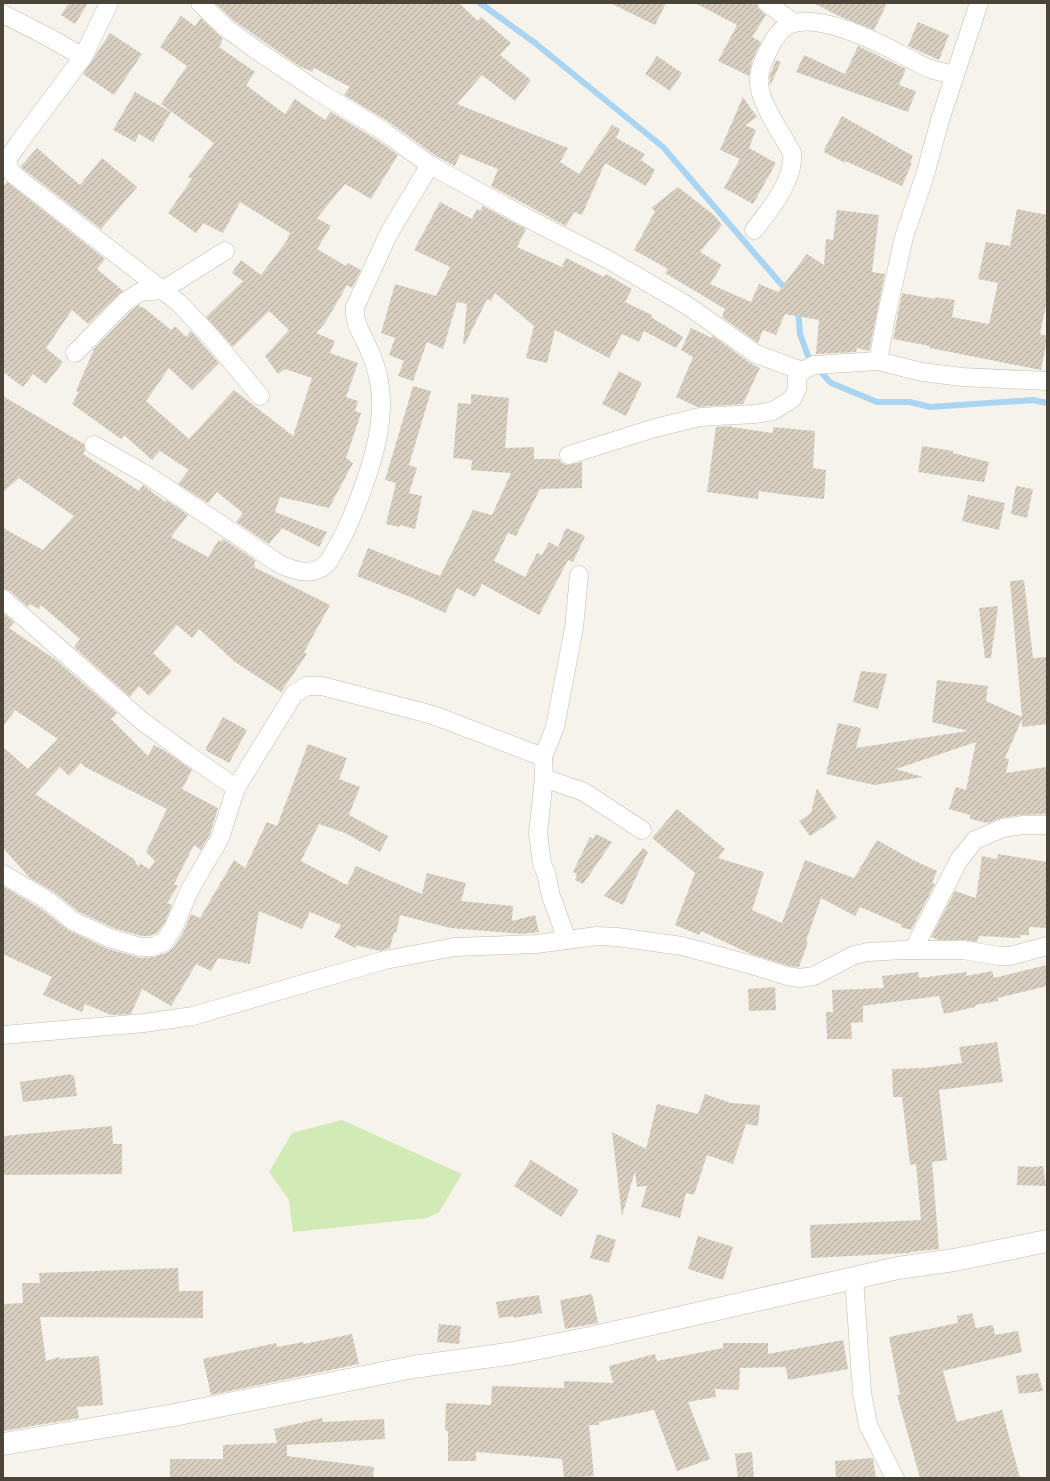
<svg xmlns="http://www.w3.org/2000/svg" width="1050" height="1481" viewBox="0 0 1050 1481" font-family="'Source Sans 3',sans-serif">
	<defs>
		<pattern id="building-hatch" width="6" height="6" patternUnits="userSpaceOnUse"><rect width="6" height="6" fill="#d8cfc1"/><path d="M-1 1l2-2M0 6l6-6M5 7l2-2" fill="none" stroke="#b1aa9e"/></pattern>
	</defs>
	<rect width="100%" height="100%" fill="#f6f3ec"/>
	<polygon fill="#d2eab5" points="342,1120 462,1174 439,1212 427,1218 293,1232 289,1200 269,1172 292,1133"/>
	<g fill="none" stroke-linecap="round" stroke-linejoin="round">
		<g stroke="#a9d4f2" stroke-width="6">
			<polyline points="480,3 535,43 663,147 781,284 789,291"/>
			<polyline points="798,308 800,334 808,356 814,365 831,383 877,402 910,402 930,407 1033,400 1047,403"/>
		</g>
	</g>
	<g fill="url(#building-hatch)" fill-rule="evenodd">
		<polygon points="69,3 88,3 75,24 61,15"/>
		<polygon points="215,3 459,3 478,21 481,17 511,43 500,55 531,80 515,101 482,75 457,104 568,148 560,162 579,174 612,125 620,129 616,138 645,154 641,160 655,170 646,186 605,163 582,215 574,212 566,226 491,186 498,169 460,154 455,166 436,156 389,122 344,95 350,87 314,68 312,72 299,66 233,20"/>
		<polygon points="610,3 666,3 655,25"/>
		<polygon points="695,3 757,3 758,8 766,15 752,37 761,42 752,61 749,76 718,61 737,25"/>
		<polygon points="813,3 887,3 874,30 841,17"/>
		<polygon points="181,16 195,26 201,18 223,39 219,47 255,72 246,85 285,114 295,99 325,120 331,112 377,140 398,155 371,199 345,184 317,218 331,226 317,249 346,266 348,263 361,270 352,288 347,285 325,323 316,333 335,341 330,353 358,363 346,397 358,401 355,411 361,413 346,458 353,463 329,508 280,497 275,512 327,532 319,547 282,528 269,544 236,522 243,513 217,492 208,503 178,484 189,470 160,451 152,460 124,435 121,439 72,404 79,392 76,391 94,349 132,310 139,305 142,308 143,307 171,330 175,326 186,337 191,331 219,363 192,390 169,368 146,401 189,439 234,390 293,436 312,378 285,369 278,374 265,356 289,330 269,311 233,347 206,317 243,281 232,273 241,260 261,275 288,239 287,238 290,233 240,202 223,233 203,223 196,233 168,213 192,179 188,177 214,143 161,104 187,66 160,47"/>
		<polygon points="918,22 949,35 939,60 908,46"/>
		<polygon points="110,33 142,54 114,95 83,74"/>
		<polygon points="858,46 906,69 899,85 916,91 908,112 796,72 804,55 845,74"/>
		<polygon points="657,56 682,73 670,91 645,74"/>
		<polygon points="776,60 781,62 770,86 770,75"/>
		<polygon points="135,92 171,112 153,142 139,134 135,142 113,130"/>
		<polygon points="743,97 757,117 745,125 756,130 749,148 776,163 753,204 724,188 740,159 720,150"/>
		<polygon points="842,116 913,156 910,163 912,163 902,186 845,161 845,163 824,152 825,150 824,150"/>
		<polygon points="37,148 80,185 102,158 137,187 101,229 22,168 21,166"/>
		<polygon points="7,182 105,259 97,269 123,291 88,324 72,310 46,348 63,362 46,384 33,374 23,387 3,372 3,186"/>
		<polygon points="678,187 714,215 722,225 700,252 722,265 710,284 751,302 759,284 778,292 807,254 824,265 826,239 833,240 837,210 879,215 872,272 885,274 869,351 857,348 856,352 816,354 819,320 785,314 776,335 763,330 758,343 722,317 725,309 665,273 668,269 634,250 655,211 651,208"/>
		<polygon points="440,202 472,219 477,209 480,211 483,206 526,229 517,247 562,267 566,258 604,277 606,274 632,289 625,302 652,315 651,317 683,337 676,348 644,331 639,342 622,334 609,358 555,330 547,363 526,358 534,326 495,293 491,301 487,299 465,344 463,344 467,304 457,302 443,349 427,342 413,381 398,376 404,361 389,355 395,338 381,333 395,284 436,296 450,267 414,250"/>
		<polygon points="1017,209 1047,215 1047,301 1040,334 1047,336 1047,339 1041,370 930,348 930,346 893,339 902,293 935,299 935,297 955,300 952,317 989,324 998,283 978,279 986,242 1010,246"/>
		<polygon points="691,328 712,338 713,336 750,363 760,368 743,404 697,407 676,397 693,357 681,350"/>
		<polygon points="619,371 642,383 626,416 602,404"/>
		<polygon points="413,386 431,391 409,465 417,468 409,493 422,496 415,529 400,525 399,527 386,524 396,483 385,480"/>
		<polygon points="471,394 509,398 505,448 534,447 534,459 559,459 562,463 567,465 582,462 582,488 540,489 516,536 508,533 494,561 525,577 537,553 542,555 549,542 558,547 566,528 585,536 573,562 568,560 539,615 482,584 475,597 457,588 445,613 413,598 357,576 368,548 440,576 473,510 492,515 511,473 471,470 472,460 453,458 458,403 471,404"/>
		<polygon points="3,396 84,444 85,450 83,454 139,491 143,485 165,502 166,500 188,515 171,537 208,557 219,540 221,542 223,539 256,561 254,563 255,565 254,567 330,605 304,652 307,654 281,692 235,662 199,629 192,638 177,625 153,653 172,671 149,696 139,686 130,697 74,647 80,639 41,605 39,609 30,604 28,607 10,591 3,589 3,528 43,550 74,516 19,478 3,492"/>
		<polygon points="732,426 731,427 773,433 773,427 815,431 813,468 826,470 824,499 803,497 759,491 758,499 707,492 716,427"/>
		<polygon points="922,446 953,451 953,453 989,462 984,482 918,472"/>
		<polygon points="1016,486 1033,489 1027,518 1011,514"/>
		<polygon points="968,495 1005,503 999,530 962,521"/>
		<polygon points="1024,580 1033,658 1047,657 1047,724 1022,727 1022,719 1005,758 1009,759 1006,773 1047,767 1047,814 1022,815 1001,818 988,823 970,819 970,815 949,809 956,787 966,790 976,742 896,769 923,777 874,785 826,774 838,723 861,728 856,748 968,731 932,722 937,680 988,686 986,701 1022,717 1010,581"/>
		<polygon points="998,606 991,658 985,658 979,608"/>
		<path d="M 3,613 L 14,622 L 9,628 L 56,660 L 117,713 L 111,719 L 148,756 L 154,745 L 165,751 L 192,770 L 182,789 L 218,808 L 210,834 L 201,850 L 194,845 L 174,884 L 178,886 L 167,903 L 172,905 L 165,922 L 157,933 L 149,936 L 142,936 L 116,929 L 79,912 L 54,892 L 30,878 L 3,848 L 3,747 L 28,769 L 58,739 L 15,710 L 3,727 ZM 81,763 L 85,767 L 167,809 L 146,852 L 155,861 L 149,869 L 140,863 L 138,867 L 134,859 L 35,794 L 60,767 L 69,776 Z"/>
		<polygon points="861,671 887,674 878,709 853,702"/>
		<polygon points="223,717 247,730 229,763 205,750"/>
		<polygon points="308,744 347,758 339,779 360,787 349,815 388,836 380,852 345,833 319,824 301,861 347,885 356,866 422,894 427,873 466,883 461,901 513,906 512,921 535,915 539,932 522,934 450,928 400,915 396,933 394,932 390,948 380,951 356,945 355,948 334,937 341,925 310,912 302,929 259,911 250,964 218,958 211,971 196,964 171,1006 142,989 131,1014 111,1015 85,1004 82,1012 43,995 52,977 3,954 3,886 41,909 68,930 108,949 141,958 154,957 168,952 173,948 183,933 191,914 200,918 234,860 245,868 267,822 277,826"/>
		<polygon points="817,788 837,818 810,836 799,821 811,813"/>
		<polygon points="677,809 725,849 718,858 764,872 752,910 782,923 805,860 854,878 877,840 913,860 937,871 932,883 935,884 911,930 901,927 902,925 860,907 855,916 821,898 806,941 808,942 799,967 789,966 751,954 701,931 699,935 675,925 695,873 652,838"/>
		<polygon points="596,834 612,842 583,884 575,880 577,874 573,872 590,837 593,839"/>
		<polygon points="643,848 648,852 623,905 604,896"/>
		<polygon points="998,854 1047,862 1047,928 1029,927 1029,935 1020,935 1020,938 979,936 977,942 963,940 939,940 931,937 955,891 976,898 982,856 997,859"/>
		<polygon points="1047,965 1047,986 998,998 998,1001 975,1005 975,1007 944,1014 939,996 863,1006 863,1022 851,1023 852,1039 827,1039 826,1012 833,1012 832,990 884,988 882,976 918,972 919,978 967,972 966,976 992,971 994,978"/>
		<polygon points="775,987 776,1010 749,1011 748,989"/>
		<polygon points="997,1042 1003,1082 939,1090 947,1160 932,1162 939,1249 910,1252 910,1253 811,1258 810,1225 921,1220 916,1164 910,1165 902,1097 893,1097 892,1069 925,1068 962,1063 959,1047"/>
		<polygon points="71,1074 71,1076 74,1075 77,1096 23,1102 20,1082"/>
		<polygon points="705,1094 731,1103 760,1105 758,1126 746,1124 733,1164 707,1155 694,1195 686,1193 680,1218 641,1207 647,1186 637,1187 635,1171 622,1216 612,1132 646,1149 657,1104 698,1114"/>
		<polygon points="112,1126 113,1144 122,1144 122,1174 3,1175 3,1136"/>
		<polygon points="531,1160 579,1190 561,1217 514,1186"/>
		<polygon points="1018,1166 1032,1167 1043,1166 1046,1186 1017,1185"/>
		<polygon points="597,1234 616,1240 609,1263 590,1258"/>
		<polygon points="698,1236 733,1247 723,1280 688,1269"/>
		<polygon points="178,1268 179,1291 203,1291 203,1318 40,1317 46,1361 59,1357 59,1359 99,1356 103,1405 77,1407 79,1418 3,1431 3,1304 23,1303 22,1283 40,1283 39,1273"/>
		<polygon points="592,1294 598,1323 565,1329 560,1300"/>
		<polygon points="539,1295 542,1313 514,1318 513,1316 499,1318 496,1302"/>
		<polygon points="972,1313 976,1328 993,1325 995,1335 1018,1331 1022,1352 943,1371 957,1422 1002,1410 1020,1478 920,1478 897,1395 900,1394 889,1337 958,1323 957,1316"/>
		<polygon points="439,1324 461,1326 459,1344 437,1342"/>
		<polygon points="352,1334 359,1364 211,1395 203,1359 276,1343 277,1347 303,1342 304,1344"/>
		<polygon points="843,1340 848,1369 788,1380 786,1367 740,1368 739,1390 715,1389 716,1397 688,1402 710,1459 677,1471 654,1410 599,1422 599,1425 589,1425 594,1476 564,1478 562,1459 476,1452 476,1461 448,1461 448,1431 445,1430 446,1403 491,1405 492,1386 564,1388 564,1381 613,1383 609,1366 655,1354 657,1361 723,1348 723,1343 768,1343 768,1354"/>
		<polygon points="1038,1373 1043,1391 1019,1394 1016,1376"/>
		<polygon points="322,1418 323,1422 384,1419 385,1439 287,1445 287,1456 374,1467 373,1478 170,1478 170,1459 223,1459 223,1445 277,1443 274,1429"/>
		<polygon points="752,1452 754,1478 738,1478 735,1454"/>
		<polygon points="873,1458 876,1478 836,1478 835,1461"/>
	</g>
	<g fill="none" stroke-linecap="round" stroke-linejoin="round">
		<defs>
			<g id="minor">
				<polyline points="109,3 83,57 18,144 9,157 7,165 14,175 179,303 211,337 260,396"/>
				<polyline points="200,3 226,28 259,52 319,92 383,131 430,165 525,217 609,260 688,306 756,354 802,371 814,365 878,361 922,372 962,377 1047,381"/>
				<polyline points="767,3 794,23"/>
				<polyline points="3,14 50,38 83,57"/>
				<path d="M 754,230 C 770,210 795,179 792,153 C 782,134 759,102 759,82 C 758,71 765,57 770,47 C 773,40 780,30 787,26 C 815,10 878,42 904,56 C 913,60 922,66 931,69 C 939,72 947,73 955,75"/>
				<polyline points="75,353 125,302 140,292 163,290 225,251"/>
				<polyline points="878,361 886,317 904,237 925,175 940,120 979,3"/>
				<path d="M 94,445 L 147,475 L 281,565 C 298,572 315,577 329,561 C 336,548 344,536 349,523 C 366,484 388,423 379,381 C 377,371 374,361 370,352 C 364,337 353,323 355,307 L 389,233 L 430,165"/>
				<polyline points="569,455 655,428 700,417 755,414 773,411 792,399 797,389 797,378 802,371"/>
				<polyline points="3,599 142,721 187,754 236,788"/>
				<polyline points="544,778 584,792 642,830"/>
				<polyline points="3,874 47,900 73,921 112,939 141,947 151,947 164,942 174,927 189,891 220,838 236,788 294,694 307,686 322,686 433,715 543,757"/>
				<polyline points="567,940 551,896 546,873 542,864 538,833 544,778 543,757 555,727 574,628 579,575"/>
				<polyline points="913,950 959,860 975,840 1003,828 1023,825 1047,825"/>
				<polyline points="3,1035 144,1023 193,1016 385,960 455,947 536,944 597,936 617,937 682,946 752,965 787,976 800,978 814,976 854,955 868,952 904,950 963,950 999,956 1010,956 1047,946"/>
				<polyline points="854,1278 862,1393 868,1425 895,1478"/>
			</g>
			<polyline id="tertiary" points="3,1444 174,1415 413,1367 514,1353 590,1338 898,1268 954,1260 1047,1241"/>
		</defs>
		<use href="#minor" stroke="#c2bbae" stroke-width="19"/>
		<use href="#tertiary" stroke="#c2bbae" stroke-width="23"/>
		<use href="#minor" stroke="#fff" stroke-width="18"/>
		<use href="#tertiary" stroke="#fff" stroke-width="22"/>
	</g>
	<rect width="1050" height="1481" fill="none" stroke="#4b4439" stroke-width="8"/>
</svg>
